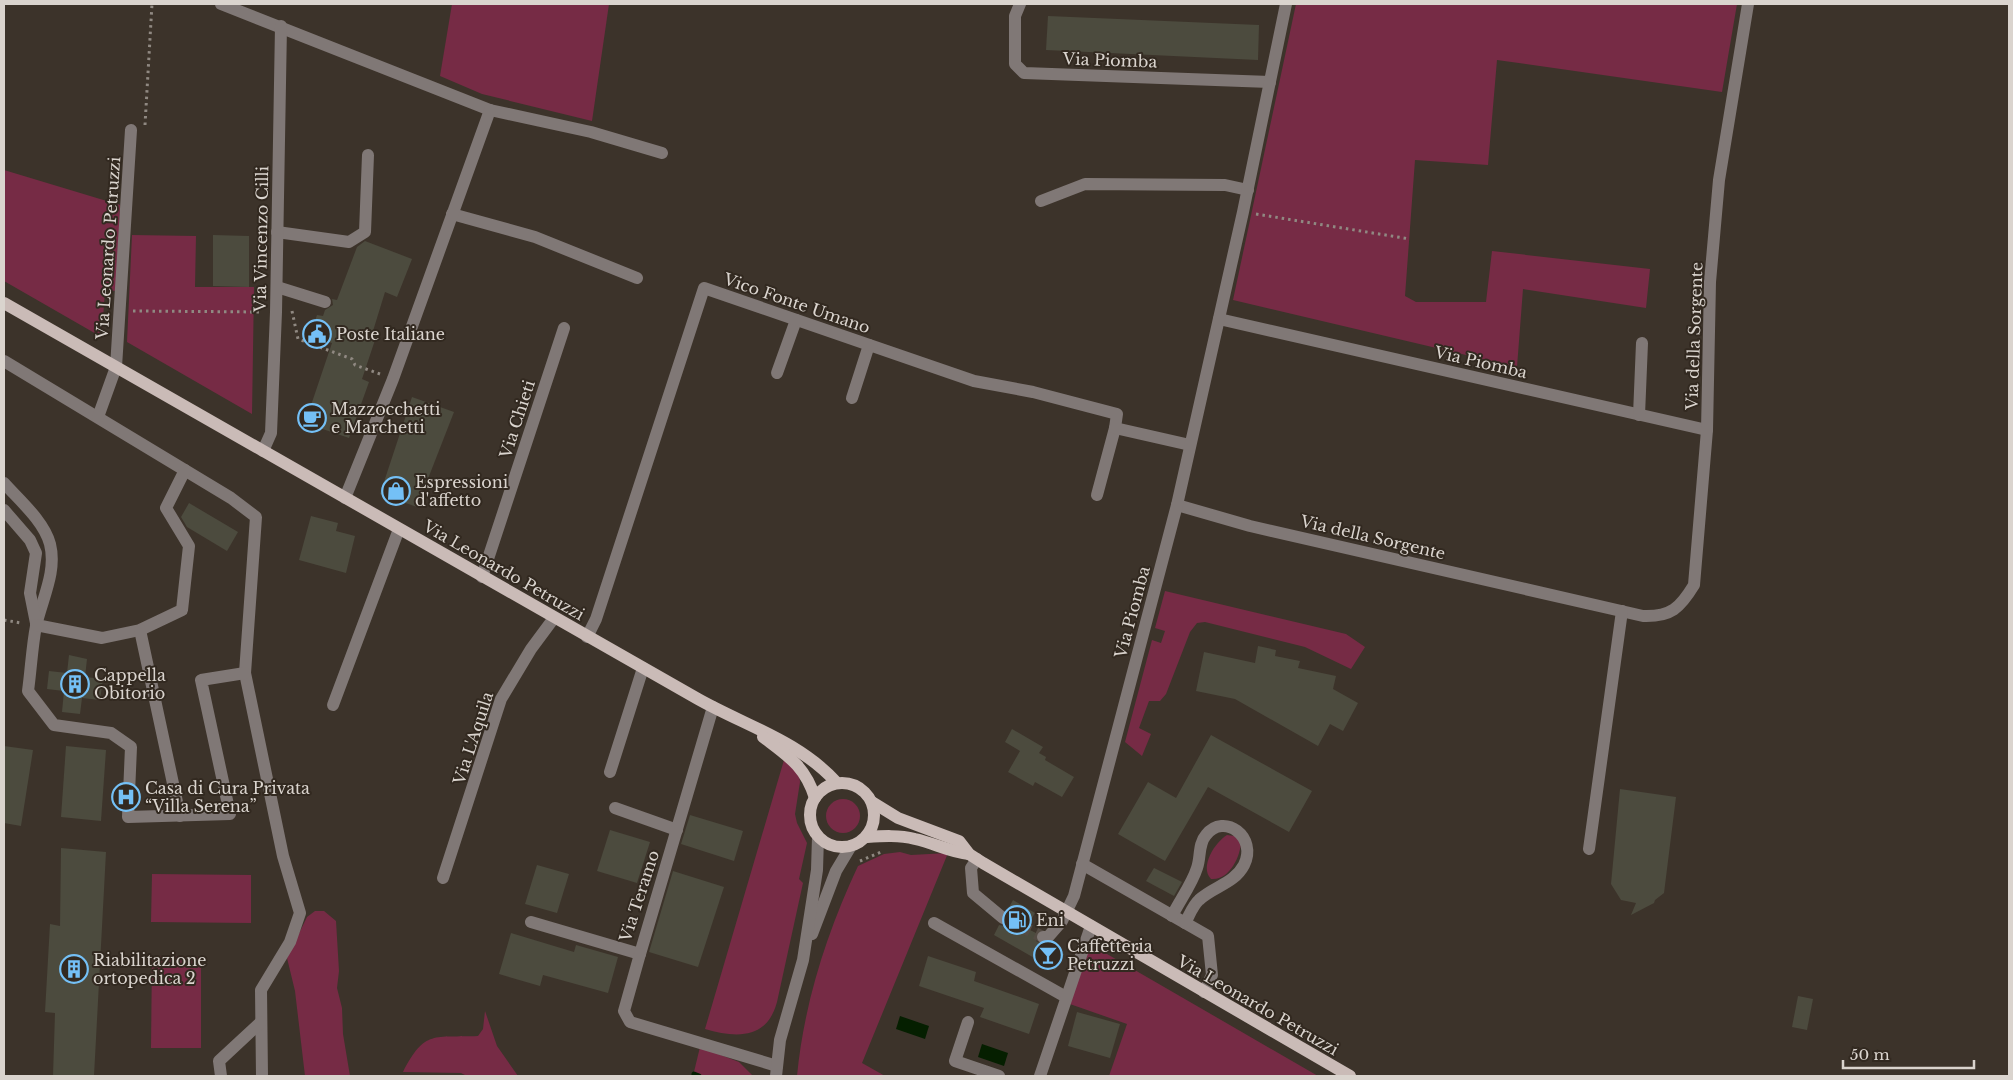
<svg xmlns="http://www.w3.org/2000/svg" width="2013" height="1080" viewBox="0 0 2013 1080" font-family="'Libre Baskerville',serif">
	<rect width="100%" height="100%" fill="#3c332a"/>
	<g fill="#762b45">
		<polygon points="452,4 609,4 592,121 482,94 440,76"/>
		<polygon points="1296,4 1737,4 1722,92 1497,60 1488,165 1415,160 1405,296 1416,302 1486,302 1492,251 1650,269 1646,308 1523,289 1517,367 1233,300"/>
		<polygon points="4,170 120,205 117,291 105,290 102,333 98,335 4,281"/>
		<polygon points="132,235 196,236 195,287 254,287 252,414 127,342"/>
		<polygon points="1165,591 1346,634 1365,647 1351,669 1305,647 1205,622 1197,623 1190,632 1166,694 1160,701 1149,701 1139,728 1151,734 1142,756 1125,742 1152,640 1161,643 1165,631 1155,628"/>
		<path d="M 784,760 L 799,774 L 800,782 L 795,814 L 797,823 L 807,843 L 799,879 L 803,883 L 777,1002 C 767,1040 736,1038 705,1029 Z"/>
		<circle cx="843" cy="816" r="17"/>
		<path d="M 1227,835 L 1234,836 L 1241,841 C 1241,856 1229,881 1211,879 C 1199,867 1215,842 1227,835 Z"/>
		<path d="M 900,852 L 911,855 L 948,853 L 862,1063 L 885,1076 L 797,1076 C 804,1003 827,932 858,866 L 884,854 Z"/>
		<polygon points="152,874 251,875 251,923 151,922"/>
		<polygon points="315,911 324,911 336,921 339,971 337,988 342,1008 343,1034 350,1076 305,1076 295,991 287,958 307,917"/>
		<polygon points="1088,943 1318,1076 1109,1076 1127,1024 1067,1003"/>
		<polygon points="152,956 201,957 201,1048 151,1048"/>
		<path d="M 485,1011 L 497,1046 L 518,1076 L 467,1076 L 461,1073 L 403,1072 C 425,1029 434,1038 478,1036 L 483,1029 Z"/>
		<polygon points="700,1047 739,1062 753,1076 693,1076"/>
	</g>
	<g fill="#051f00">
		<polygon points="900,1016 929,1026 925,1039 896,1029"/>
		<polygon points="982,1044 1008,1053 1004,1066 978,1057"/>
	</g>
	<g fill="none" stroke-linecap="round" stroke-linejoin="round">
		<polyline stroke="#051f00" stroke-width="5" points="694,1074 699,1076"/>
	</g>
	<g fill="#4c4b3e">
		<polygon points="1048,16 1259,25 1258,60 1046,50"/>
		<polygon points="213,235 249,236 249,287 213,286"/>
		<polygon points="365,241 412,259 397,297 385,292 373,331 377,334 362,379 369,382 349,438 305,423 332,343 310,336 317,315 323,316 325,310 333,305 332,299 337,300 357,247"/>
		<polygon points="412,397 454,412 417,507 380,494"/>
		<polygon points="189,503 238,532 227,551 187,527 181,517"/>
		<polygon points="311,516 338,523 336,531 355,536 346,573 299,560"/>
		<polygon points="1258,646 1276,650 1275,656 1300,661 1298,668 1336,676 1333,689 1358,703 1343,731 1330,724 1318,746 1235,699 1196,691 1204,652 1255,663"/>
		<polygon points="69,655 87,659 85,677 103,679 100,700 82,698 80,714 62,712 64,691 47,689 49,671 67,673"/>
		<polygon points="1012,729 1043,747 1039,753 1046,757 1045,760 1074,777 1062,797 1035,782 1033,786 1008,772 1020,751 1005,742"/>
		<polygon points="1211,735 1312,791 1289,832 1208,787 1165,861 1118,834 1148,782 1176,798"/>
		<polygon points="4,746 33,750 21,826 4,823"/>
		<polygon points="66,746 106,750 101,821 61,817"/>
		<polygon points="1620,789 1676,797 1664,893 1655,900 1654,903 1631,915 1636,903 1621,900 1611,884"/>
		<polygon points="690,815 743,831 734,861 681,844"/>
		<polygon points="610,830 650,842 637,883 597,871"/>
		<polygon points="61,848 106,852 94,1076 53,1076 55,1013 45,1012 50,924 60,926"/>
		<polygon points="537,865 569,874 557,913 525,904"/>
		<polygon points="1154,868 1182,882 1174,896 1146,881"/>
		<polygon points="673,871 724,887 698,967 649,952"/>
		<polygon points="1013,900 1035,913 1026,928 1036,933 1036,941 1064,954 1055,970 994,935 999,925 1005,926 1010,923 1011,916 1007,911"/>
		<polygon points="511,933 574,952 576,945 618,957 608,993 543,975 540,986 499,974"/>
		<polygon points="928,956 976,972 974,981 1039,1004 1029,1034 980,1017 984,1008 919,986"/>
		<polygon points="1798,996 1813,999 1807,1030 1792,1027"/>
		<polygon points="1077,1012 1120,1024 1110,1058 1068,1046"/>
	</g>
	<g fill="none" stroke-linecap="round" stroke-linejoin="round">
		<polyline stroke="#544b43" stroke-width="12" stroke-dasharray="12 6" stroke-linecap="butt" points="1003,918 1043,937"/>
		<g stroke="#908982" stroke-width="3" stroke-dasharray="2.5 4" stroke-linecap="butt">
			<polyline points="145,125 152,4"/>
			<polyline points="1256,214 1410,239"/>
			<polyline points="133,311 262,312"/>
			<polyline points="292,311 298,339 352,359 355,365 380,374"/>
			<polyline points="4,620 21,623"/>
			<polyline points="860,861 881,852"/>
		</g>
		<g stroke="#807876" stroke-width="12">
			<polyline points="221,4 490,110 591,132 662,153"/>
			<polyline points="1020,4 1015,16 1015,64 1024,73 1270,82"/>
			<polyline points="1041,201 1085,184 1225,185 1248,190"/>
			<polyline points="452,214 535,237 637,278"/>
			<polyline points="277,232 349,242 365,232 368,155"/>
			<polyline points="277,287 325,302"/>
			<polyline points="1219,319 1707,430"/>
			<polyline points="4,361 231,498 256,517 245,673 283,856 300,913 290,942 261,990 262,1076"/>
			<polyline points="777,373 796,320"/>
			<polyline points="852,398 869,345"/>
			<polyline points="1639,415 1642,343"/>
			<polyline points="98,417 116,367 131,130"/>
			<polyline points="263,451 271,433 276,312 281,26"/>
			<path d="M 4,483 C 19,500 44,521 50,544 C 57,572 42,599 36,626 C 32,647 31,669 28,691 L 54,725 L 111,733 L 131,747 L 128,817 L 230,814 L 201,680 L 245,673"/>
			<polyline points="1097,495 1115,428"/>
			<polyline points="345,498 393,379 490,110"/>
			<path d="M 1177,505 L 1250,526 L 1643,616 C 1671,617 1680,608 1694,585 L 1707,430 L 1710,282 L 1719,180 L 1748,4"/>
			<polyline points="4,510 30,540 36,553 30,593 36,623"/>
			<polyline points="482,577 564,328"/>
			<polyline points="36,625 102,638 140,630 182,610 189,546 166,508 185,470"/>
			<polyline points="140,630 180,816"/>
			<polyline points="587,637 596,619 704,288 974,381 1033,392 1117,414 1115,428 1190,445"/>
			<polyline points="333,705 399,529"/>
			<polyline points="610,772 643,668"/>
			<polyline points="615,808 677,830"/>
			<polyline points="1589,849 1622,611"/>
			<polyline points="977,859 971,868 973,893 1003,918"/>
			<polyline points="1082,864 1208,936 1212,975 1204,992"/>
			<polyline points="443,878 501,699 531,649 554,618"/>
			<path d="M 1172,916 C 1180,900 1192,884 1197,868 C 1201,857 1198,844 1206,835 C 1224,812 1258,837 1244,865 C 1234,884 1214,886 1199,900 C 1193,905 1189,916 1185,923"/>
			<polyline points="531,922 640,954 713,707"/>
			<polyline points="934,923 1066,997"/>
			<polyline points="812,934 836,871 851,846"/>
			<polyline points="1043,937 1048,937 1062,921 1074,896 1177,505 1243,212 1286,4"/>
			<polyline points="640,954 624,1011 630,1022 777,1066"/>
			<polyline points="968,1022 955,1061 999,1076"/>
			<polyline points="221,1076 219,1061 261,1022"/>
			<polyline points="776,1076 780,1040 803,960 817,870 818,837"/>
			<polyline points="1040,1076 1091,926"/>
		</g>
		<g stroke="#cabbb7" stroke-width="12">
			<path d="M 4,303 L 698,699 C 746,726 799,741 837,783"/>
			<path d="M 763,737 C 788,756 805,766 815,798"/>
			<circle cx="842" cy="815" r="32"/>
			<polyline points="872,802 898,818 959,841 969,854 983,863 1350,1076"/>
			<path d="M 867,837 C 883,836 899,835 915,839 C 934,843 950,852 969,854"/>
		</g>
	</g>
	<defs>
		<symbol id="civic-ring" viewBox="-11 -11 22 22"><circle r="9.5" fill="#322920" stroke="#74c0f6" stroke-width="1.5"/><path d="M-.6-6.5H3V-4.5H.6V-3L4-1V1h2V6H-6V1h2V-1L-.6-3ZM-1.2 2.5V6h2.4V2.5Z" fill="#74c0f6"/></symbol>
		<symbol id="cafe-ring" viewBox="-11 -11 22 22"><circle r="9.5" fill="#322920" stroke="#74c0f6" stroke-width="1.5"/><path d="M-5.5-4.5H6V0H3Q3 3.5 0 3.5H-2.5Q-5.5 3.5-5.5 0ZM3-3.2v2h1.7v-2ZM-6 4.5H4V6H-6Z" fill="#74c0f6"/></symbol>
		<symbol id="shop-ring" viewBox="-11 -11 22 22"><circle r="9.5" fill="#322920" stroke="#74c0f6" stroke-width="1.5"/><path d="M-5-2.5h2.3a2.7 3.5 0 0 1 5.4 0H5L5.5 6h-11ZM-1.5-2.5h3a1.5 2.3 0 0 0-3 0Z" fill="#74c0f6"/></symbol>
		<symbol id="building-ring" viewBox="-11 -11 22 22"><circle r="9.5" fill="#322920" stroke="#74c0f6" stroke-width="1.5"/><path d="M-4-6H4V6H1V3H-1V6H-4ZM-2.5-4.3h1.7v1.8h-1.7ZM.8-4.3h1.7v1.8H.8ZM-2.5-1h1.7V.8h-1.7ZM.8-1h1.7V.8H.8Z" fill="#74c0f6"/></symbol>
		<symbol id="hospital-ring" viewBox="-11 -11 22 22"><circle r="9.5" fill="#322920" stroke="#74c0f6" stroke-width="1.5"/><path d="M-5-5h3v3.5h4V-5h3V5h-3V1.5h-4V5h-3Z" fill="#74c0f6"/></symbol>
		<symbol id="fuel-ring" viewBox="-11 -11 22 22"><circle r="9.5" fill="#322920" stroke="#74c0f6" stroke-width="1.5"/><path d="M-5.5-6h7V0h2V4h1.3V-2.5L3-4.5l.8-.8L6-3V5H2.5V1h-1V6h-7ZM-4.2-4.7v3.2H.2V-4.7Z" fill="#74c0f6"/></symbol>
		<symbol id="bar-ring" viewBox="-11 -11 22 22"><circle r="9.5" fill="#322920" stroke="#74c0f6" stroke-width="1.5"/><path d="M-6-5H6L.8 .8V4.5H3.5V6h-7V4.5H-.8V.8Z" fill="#74c0f6"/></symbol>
	</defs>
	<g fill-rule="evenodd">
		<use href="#civic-ring" x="301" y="318" width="32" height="32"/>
		<use href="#cafe-ring" x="296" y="402" width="32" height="32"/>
		<use href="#shop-ring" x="380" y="475" width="32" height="32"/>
		<use href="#building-ring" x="59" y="668" width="32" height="32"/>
		<use href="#hospital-ring" x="110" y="781" width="32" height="32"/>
		<use href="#fuel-ring" x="1001" y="904" width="32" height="32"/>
		<use href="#bar-ring" x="1032" y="939" width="32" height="32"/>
		<use href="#building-ring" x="58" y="953" width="32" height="32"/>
	</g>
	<g text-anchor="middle" stroke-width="4" stroke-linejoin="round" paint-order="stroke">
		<g font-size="16" fill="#dad4ce" stroke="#322920">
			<text transform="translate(1110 60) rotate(2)" y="6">Via Piomba</text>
			<text transform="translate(261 239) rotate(-89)" y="6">Via Vincenzo Cilli</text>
			<text transform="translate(108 248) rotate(-86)" y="6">Via Leonardo Petruzzi</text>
			<text transform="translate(797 303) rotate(19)" y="6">Vico Fonte Umano</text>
			<text transform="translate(1694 336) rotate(-88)" y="6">Via della Sorgente</text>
			<text transform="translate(1481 362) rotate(13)" y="6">Via Piomba</text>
			<text transform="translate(517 419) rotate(-72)" y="6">Via Chieti</text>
			<text transform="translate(1373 537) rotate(13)" y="6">Via della Sorgente</text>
			<text transform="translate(504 570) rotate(30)" y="6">Via Leonardo Petruzzi</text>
			<text transform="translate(1132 612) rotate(-75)" y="6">Via Piomba</text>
			<text transform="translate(473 738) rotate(-72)" y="6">Via L'Aquila</text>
			<text transform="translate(639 896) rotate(-72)" y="6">Via Teramo</text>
			<text transform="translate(1258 1005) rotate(30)" y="6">Via Leonardo Petruzzi</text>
		</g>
		<g font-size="16" fill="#dad4ce" stroke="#322920" text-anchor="start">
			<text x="336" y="340">Poste Italiane</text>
			<text x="331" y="415">Mazzocchetti<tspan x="331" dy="18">e Marchetti</tspan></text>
			<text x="415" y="488">Espressioni<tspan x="415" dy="18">d'affetto</tspan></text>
			<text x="94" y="681">Cappella<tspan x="94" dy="18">Obitorio</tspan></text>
			<text x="145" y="794">Casa di Cura Privata<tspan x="145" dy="18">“Villa Serena”</tspan></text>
			<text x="1036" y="926">Eni</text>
			<text x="1067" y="952">Caffetteria<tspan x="1067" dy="18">Petruzzi</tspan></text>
			<text x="93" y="966">Riabilitazione<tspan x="93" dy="18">ortopedica 2</tspan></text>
		</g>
	</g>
	<rect width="2013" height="1080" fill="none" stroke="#dad4ce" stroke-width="10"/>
	<path d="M1843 1060v8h131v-8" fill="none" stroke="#dad4ce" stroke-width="2.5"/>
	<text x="1850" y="1060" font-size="15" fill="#dad4ce" stroke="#322920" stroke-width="4" paint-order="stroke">50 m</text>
</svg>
